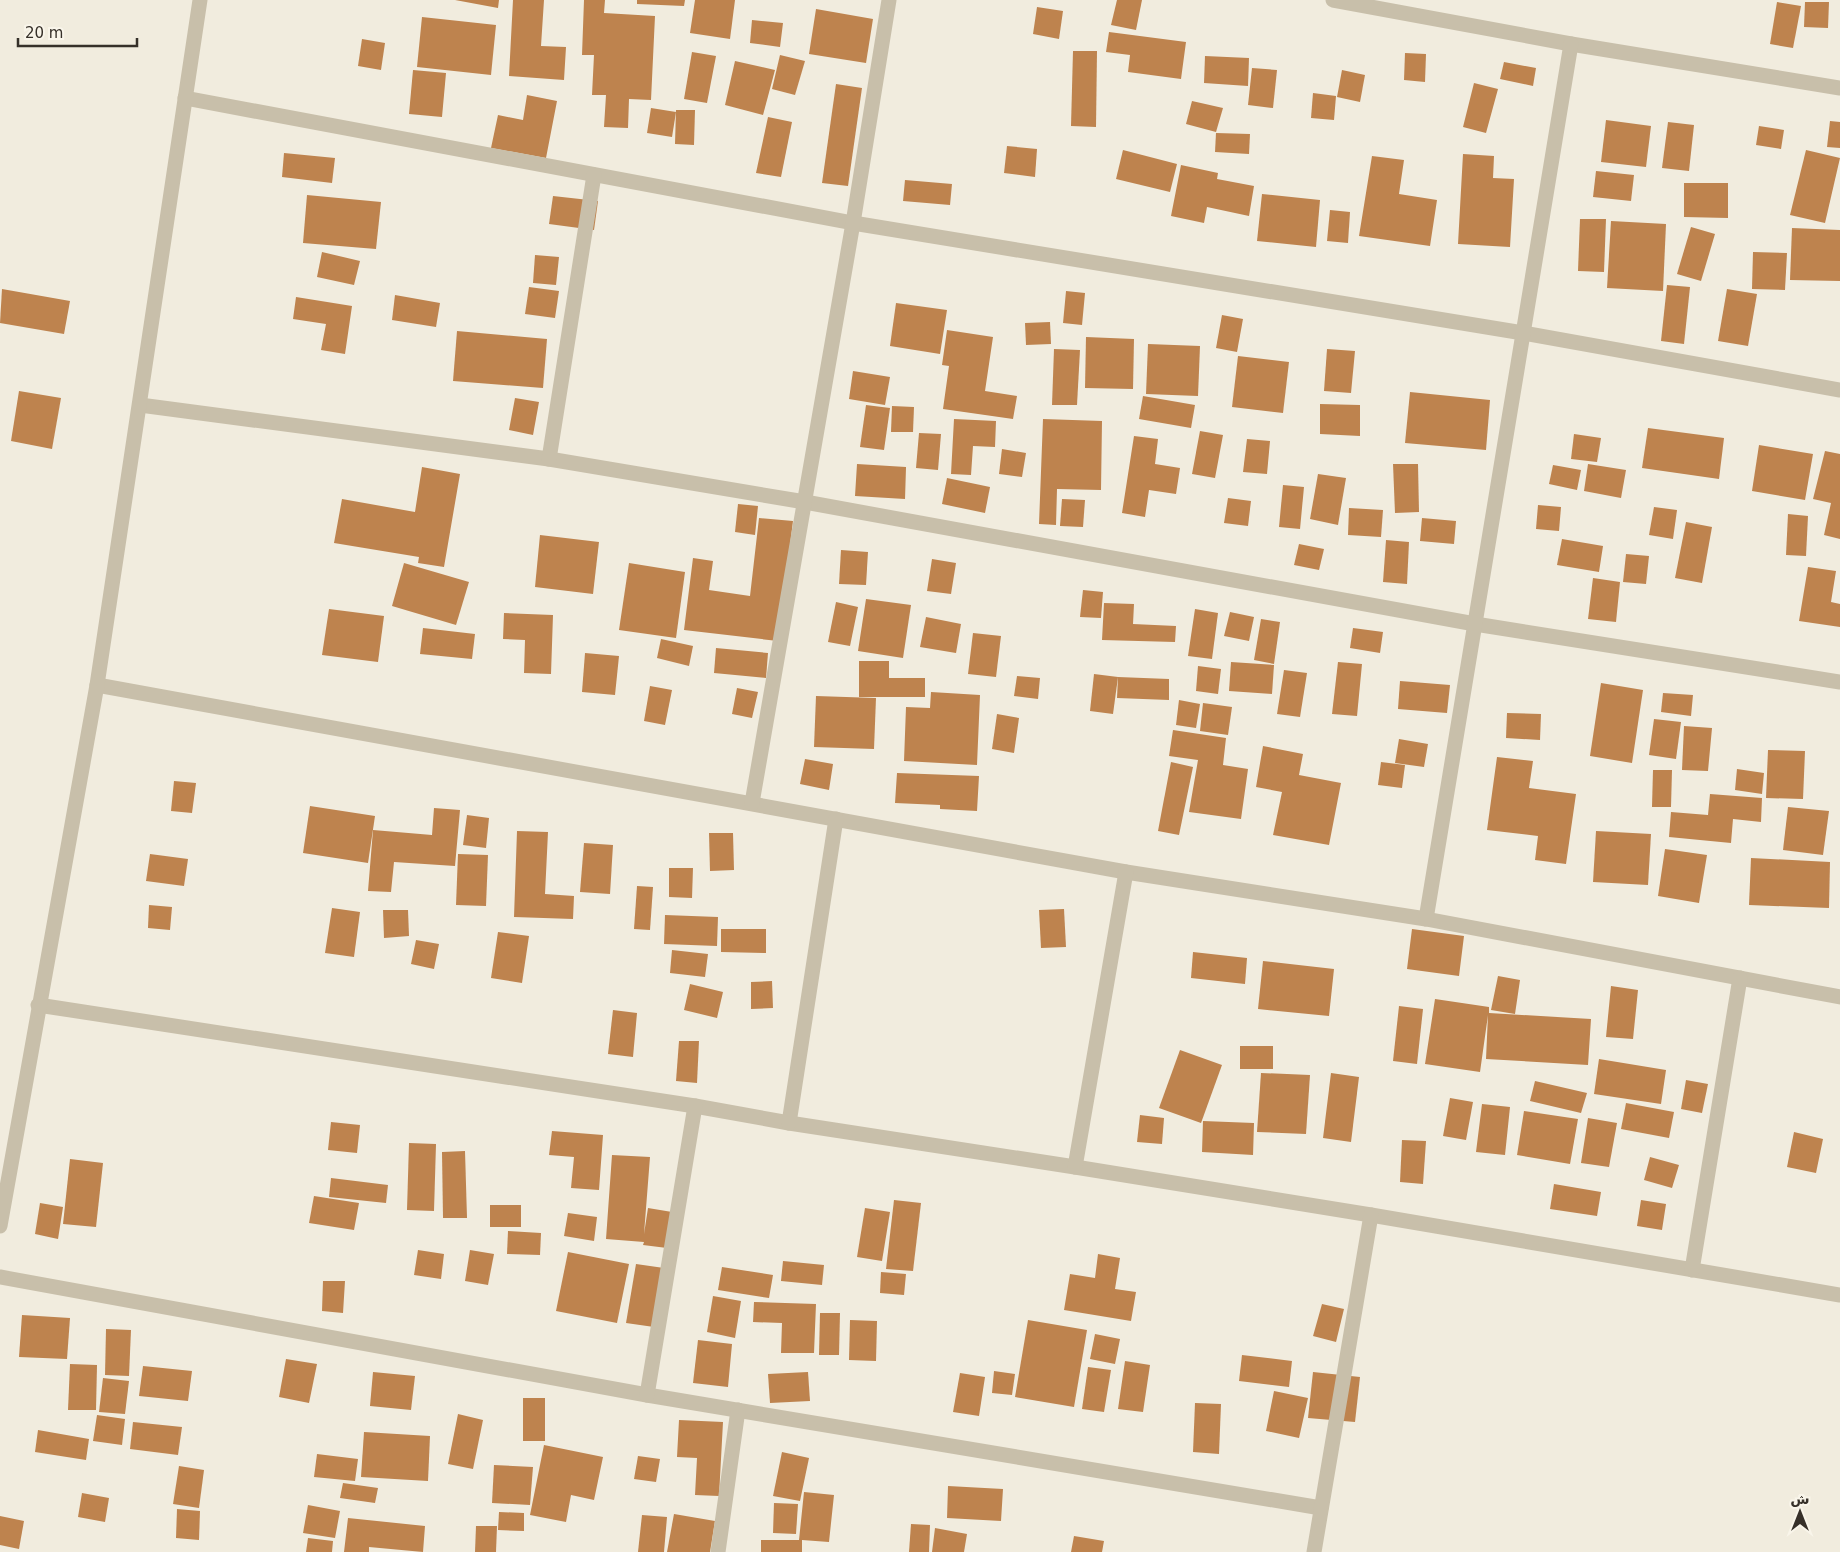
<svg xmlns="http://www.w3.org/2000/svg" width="1840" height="1552" viewBox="0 0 1840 1552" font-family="'DejaVu Sans','Noto Naskh Arabic',sans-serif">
	<rect width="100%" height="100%" fill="#f1ecde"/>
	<g fill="#be834e">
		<polygon points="455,0 499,0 498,8"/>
		<polygon points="513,0 544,0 541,46 566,47 564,80 509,76"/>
		<polygon points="584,0 605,0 604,13 655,16 651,100 629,99 628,128 604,127 606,95 592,95 594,55 582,55"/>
		<polygon points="637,0 685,0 684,6 637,4"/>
		<polygon points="695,0 735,0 730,39 690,33"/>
		<polygon points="1117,0 1142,0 1136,30 1111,25"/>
		<polygon points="1777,2 1801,6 1793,48 1770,44"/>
		<polygon points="1805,2 1829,2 1828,28 1804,27"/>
		<polygon points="1037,7 1063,11 1059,39 1033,34"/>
		<polygon points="816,9 873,19 866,63 809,54"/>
		<polygon points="422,17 496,25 491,75 417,67"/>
		<polygon points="752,20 783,23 780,47 750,43"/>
		<polygon points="1109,32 1186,42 1181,79 1128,72 1130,55 1106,52"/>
		<polygon points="362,39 385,43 381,70 358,66"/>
		<polygon points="1073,51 1097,51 1096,127 1071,126"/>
		<polygon points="692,52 716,56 707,103 684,99"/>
		<polygon points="1405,53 1426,54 1425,82 1404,80"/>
		<polygon points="780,55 805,61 795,95 772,89"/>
		<polygon points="1205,56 1249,58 1248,86 1204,83"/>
		<polygon points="735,61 775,70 763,115 725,105"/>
		<polygon points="1504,62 1536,68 1533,86 1500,79"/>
		<polygon points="1252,68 1277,70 1273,108 1248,105"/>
		<polygon points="413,70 446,73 442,117 409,114"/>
		<polygon points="1342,70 1365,75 1360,102 1337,97"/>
		<polygon points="1474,83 1498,89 1486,133 1463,127"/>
		<polygon points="836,84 862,88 848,186 822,183"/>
		<polygon points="1313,93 1336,96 1334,120 1311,118"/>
		<polygon points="527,95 557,101 546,158 491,148 498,115 523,120"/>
		<polygon points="1192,101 1223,108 1216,132 1186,124"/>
		<polygon points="651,108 676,112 672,137 647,133"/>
		<polygon points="676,110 695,110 694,145 675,144"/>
		<polygon points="768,117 792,122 781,177 756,173"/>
		<polygon points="1606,120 1651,126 1646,167 1601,162"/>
		<polygon points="1830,121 1840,122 1840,148 1827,147"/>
		<polygon points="1668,122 1694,125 1689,171 1662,168"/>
		<polygon points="1759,126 1784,130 1781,149 1756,145"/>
		<polygon points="1216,133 1250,134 1249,154 1215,152"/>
		<polygon points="1007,146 1037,149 1035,177 1004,173"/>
		<polygon points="1123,150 1177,164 1170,192 1116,179"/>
		<polygon points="1806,150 1840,158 1825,223 1790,215"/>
		<polygon points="284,153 335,158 332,183 282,177"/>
		<polygon points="1463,154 1494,156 1493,178 1514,179 1510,247 1458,244"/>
		<polygon points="1372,156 1404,160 1399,194 1437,200 1430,246 1359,236"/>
		<polygon points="1181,165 1218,173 1217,179 1254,186 1249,216 1207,207 1204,223 1171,216"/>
		<polygon points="1596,171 1634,175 1631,201 1593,197"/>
		<polygon points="905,180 952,184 950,205 903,201"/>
		<polygon points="1684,183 1728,183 1728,218 1684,217"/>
		<polygon points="1262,194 1320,200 1316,247 1257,241"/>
		<polygon points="307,195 381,202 376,249 303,243"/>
		<polygon points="553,196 598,201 594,230 549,224"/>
		<polygon points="1330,210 1350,212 1348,243 1327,241"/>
		<polygon points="1580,219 1606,219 1604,272 1578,271"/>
		<polygon points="1611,221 1666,224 1663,291 1607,288"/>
		<polygon points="1691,227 1715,234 1701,281 1677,274"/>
		<polygon points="1792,228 1840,230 1840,281 1790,280"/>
		<polygon points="322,252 360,261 354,285 317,277"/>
		<polygon points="1753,252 1787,253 1785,290 1752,289"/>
		<polygon points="535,255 559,257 556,285 533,283"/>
		<polygon points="1667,285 1690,287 1684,344 1661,341"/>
		<polygon points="529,287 559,291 555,318 525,314"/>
		<polygon points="2,289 70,301 64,334 0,323"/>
		<polygon points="1727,289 1757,294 1748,346 1718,341"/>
		<polygon points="1066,291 1085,293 1082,325 1063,323"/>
		<polygon points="395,295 440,303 436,327 392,320"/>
		<polygon points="296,297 352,306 345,354 321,350 326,324 293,319"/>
		<polygon points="896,303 947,310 940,354 890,346"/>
		<polygon points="1222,315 1243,319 1237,352 1216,348"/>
		<polygon points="1050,322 1051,344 1026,345 1025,323"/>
		<polygon points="947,330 993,337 985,391 1017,396 1013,419 943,409 949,366 942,365"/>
		<polygon points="457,331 547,339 543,388 453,381"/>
		<polygon points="1086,337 1134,339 1133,389 1085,388"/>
		<polygon points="1148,344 1200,346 1198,396 1146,394"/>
		<polygon points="1054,349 1080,350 1077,405 1052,405"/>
		<polygon points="1327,349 1355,351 1351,393 1324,391"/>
		<polygon points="1238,356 1289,362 1283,413 1232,407"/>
		<polygon points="853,371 890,377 885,405 849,399"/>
		<polygon points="19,391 61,398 52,449 11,441"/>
		<polygon points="1410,392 1490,400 1486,450 1405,443"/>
		<polygon points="1143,396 1195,405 1191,428 1139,419"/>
		<polygon points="515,398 539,402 533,435 509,430"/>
		<polygon points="1320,404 1360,405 1360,436 1320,434"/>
		<polygon points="866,405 890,408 884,450 860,447"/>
		<polygon points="892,406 914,407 913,432 891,432"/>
		<polygon points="954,419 996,421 995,447 973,446 971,475 951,474"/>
		<polygon points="1043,419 1102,421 1101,490 1057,489 1056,525 1039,524"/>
		<polygon points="1648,428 1724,438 1719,479 1642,468"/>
		<polygon points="1200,431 1223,435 1215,478 1192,474"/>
		<polygon points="919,433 941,434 938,470 916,468"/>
		<polygon points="1574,434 1601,438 1597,462 1571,459"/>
		<polygon points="1134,436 1158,439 1155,464 1180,468 1176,494 1149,490 1145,517 1122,513"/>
		<polygon points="1247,439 1270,441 1267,474 1243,472"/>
		<polygon points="1759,445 1813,454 1805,500 1752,491"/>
		<polygon points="1002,449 1026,453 1022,477 999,474"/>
		<polygon points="1825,451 1840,454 1840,539 1824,535 1831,503 1813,499"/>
		<polygon points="857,464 906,467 905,499 855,496"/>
		<polygon points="1393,464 1418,464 1419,512 1395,513"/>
		<polygon points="1588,464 1626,470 1621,498 1584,491"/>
		<polygon points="1553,465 1581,470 1577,490 1549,484"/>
		<polygon points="422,467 460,474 444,567 418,563 419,557 334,543 342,499 415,512"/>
		<polygon points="1318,474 1346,478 1338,525 1310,519"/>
		<polygon points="947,478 990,487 985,513 942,504"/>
		<polygon points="1283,485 1304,487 1300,529 1279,527"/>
		<polygon points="1228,498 1251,501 1248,526 1224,523"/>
		<polygon points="1062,499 1085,500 1083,527 1060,526"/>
		<polygon points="738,504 758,506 755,535 735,532"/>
		<polygon points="1538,505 1561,507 1559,531 1536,529"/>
		<polygon points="1654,507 1677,510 1673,539 1649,535"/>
		<polygon points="1349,508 1383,510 1381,537 1348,535"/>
		<polygon points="1788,514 1808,516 1806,556 1786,555"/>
		<polygon points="759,518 793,521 778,641 684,630 693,558 713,561 709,590 750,596"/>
		<polygon points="1422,518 1456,521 1454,544 1420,541"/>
		<polygon points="1686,522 1712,527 1702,583 1675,578"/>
		<polygon points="540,535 599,542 593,594 535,587"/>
		<polygon points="1562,539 1603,546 1599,572 1557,565"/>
		<polygon points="1386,540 1409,542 1407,584 1383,582"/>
		<polygon points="1299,544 1324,549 1319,570 1294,565"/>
		<polygon points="841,550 868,552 866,585 839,584"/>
		<polygon points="1626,554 1649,556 1646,584 1623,582"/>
		<polygon points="932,559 956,563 951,594 927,591"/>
		<polygon points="404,563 469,582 456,625 392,606"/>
		<polygon points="629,563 685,572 676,638 619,630"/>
		<polygon points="1808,567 1836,571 1831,602 1840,604 1840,627 1799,621"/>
		<polygon points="1593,578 1620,582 1616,622 1588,619"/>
		<polygon points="1083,590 1103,592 1101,618 1080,617"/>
		<polygon points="866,599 911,605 903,658 858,651"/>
		<polygon points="836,602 858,607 850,646 828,642"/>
		<polygon points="1104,603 1134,604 1133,624 1176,626 1175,642 1102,640"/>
		<polygon points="329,609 384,616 378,662 322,655"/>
		<polygon points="1195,609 1218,613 1212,659 1188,656"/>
		<polygon points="1230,612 1254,617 1249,641 1224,636"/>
		<polygon points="504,613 553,615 551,674 524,673 525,640 503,639"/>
		<polygon points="926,617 961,624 956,653 920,647"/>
		<polygon points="1261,619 1280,622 1274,664 1254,660"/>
		<polygon points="423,628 475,634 472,659 420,654"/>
		<polygon points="1353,628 1383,632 1380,653 1350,648"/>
		<polygon points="973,633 1001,636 996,677 968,674"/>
		<polygon points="661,639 693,646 689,666 657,658"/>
		<polygon points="716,648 768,653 766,678 714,673"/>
		<polygon points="585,653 619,656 615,695 582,692"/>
		<polygon points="859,661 889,661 889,678 925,678 925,697 859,697"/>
		<polygon points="1231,662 1274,665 1272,694 1229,691"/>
		<polygon points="1338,662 1362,664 1357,716 1332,714"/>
		<polygon points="1198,666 1221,669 1218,694 1196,691"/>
		<polygon points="1284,670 1307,673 1300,717 1277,714"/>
		<polygon points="1094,674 1118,677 1113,714 1090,711"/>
		<polygon points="1017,676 1040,678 1038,699 1014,696"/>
		<polygon points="1118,677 1169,679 1169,700 1117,698"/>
		<polygon points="1400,681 1450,685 1447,713 1398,709"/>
		<polygon points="1601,683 1643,690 1632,763 1590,756"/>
		<polygon points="650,686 672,690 665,725 644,721"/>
		<polygon points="737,688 758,692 752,718 732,714"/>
		<polygon points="931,692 980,695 977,765 904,761 906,707 930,708"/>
		<polygon points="1663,693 1693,695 1691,716 1661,712"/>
		<polygon points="816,696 876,698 874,749 814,747"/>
		<polygon points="1179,700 1200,704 1196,728 1176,725"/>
		<polygon points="1203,703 1232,707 1228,735 1200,731"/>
		<polygon points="1507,713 1541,714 1540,740 1506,738"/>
		<polygon points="997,714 1019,718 1014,753 992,749"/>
		<polygon points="1654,719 1681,722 1676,759 1649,755"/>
		<polygon points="1684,726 1712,728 1708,771 1682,770"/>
		<polygon points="1173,730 1226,738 1223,765 1248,769 1241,819 1189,812 1198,760 1169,756"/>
		<polygon points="1399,739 1428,744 1424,767 1395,763"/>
		<polygon points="1263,746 1303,754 1299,775 1341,783 1329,845 1273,835 1282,792 1256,787"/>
		<polygon points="1768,750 1805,751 1803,799 1766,798"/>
		<polygon points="1497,757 1533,761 1529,788 1576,794 1566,864 1535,860 1538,836 1487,830"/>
		<polygon points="805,759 833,764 829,790 800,784"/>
		<polygon points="1171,762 1193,767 1179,835 1158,831"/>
		<polygon points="1381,762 1405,765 1402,788 1378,785"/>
		<polygon points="1737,769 1764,773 1762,794 1735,790"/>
		<polygon points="1653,770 1672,770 1671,807 1652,807"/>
		<polygon points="897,773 979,776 977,811 940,809 940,805 895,803"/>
		<polygon points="174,781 196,783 192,813 171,811"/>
		<polygon points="1710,794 1762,798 1761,822 1733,819 1731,843 1669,837 1671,812 1708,815"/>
		<polygon points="310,806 375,816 368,863 303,853"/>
		<polygon points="1788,807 1829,811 1823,855 1783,850"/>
		<polygon points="434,808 460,810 455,866 394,862 391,892 368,891 373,830 432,835"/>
		<polygon points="467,815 489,818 486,848 463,845"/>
		<polygon points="517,831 548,832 545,894 574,896 573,919 514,917"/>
		<polygon points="1596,831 1651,834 1648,885 1593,882"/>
		<polygon points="709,833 733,833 734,870 710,871"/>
		<polygon points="584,843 613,845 610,894 580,892"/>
		<polygon points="1665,849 1707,855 1699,903 1658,896"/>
		<polygon points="150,854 188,859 184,886 146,881"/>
		<polygon points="458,854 488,855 486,906 456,905"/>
		<polygon points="1751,858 1830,862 1829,908 1749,905"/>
		<polygon points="669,868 693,868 692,898 669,897"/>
		<polygon points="637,886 653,887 650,930 634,929"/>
		<polygon points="149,905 172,907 170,930 148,928"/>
		<polygon points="332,908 360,912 354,957 325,953"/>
		<polygon points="1064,909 1066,947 1041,948 1039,910"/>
		<polygon points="383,910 408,910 409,936 384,938"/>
		<polygon points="665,915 718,917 717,946 664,944"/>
		<polygon points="721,929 766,929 766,953 721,952"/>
		<polygon points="1412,929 1464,936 1459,976 1407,969"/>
		<polygon points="498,932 529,936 522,983 491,978"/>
		<polygon points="416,940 439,944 434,969 411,964"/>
		<polygon points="672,950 708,954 705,977 670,973"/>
		<polygon points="1193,952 1247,958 1245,984 1191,978"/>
		<polygon points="1263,961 1334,969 1329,1016 1258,1009"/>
		<polygon points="1498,976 1520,980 1515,1014 1491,1010"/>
		<polygon points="772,981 773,1008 751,1009 751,982"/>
		<polygon points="690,984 723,992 717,1018 684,1010"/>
		<polygon points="1611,986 1638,990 1633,1039 1606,1037"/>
		<polygon points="1435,999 1489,1007 1489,1013 1591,1019 1588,1065 1486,1059 1488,1015 1480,1072 1425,1064"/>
		<polygon points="1399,1006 1423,1009 1417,1064 1393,1061"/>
		<polygon points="613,1010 637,1013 633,1057 608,1054"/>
		<polygon points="679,1041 699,1041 697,1083 676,1081"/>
		<rect x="1240" y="1046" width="33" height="23"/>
		<polygon points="1180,1050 1222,1065 1201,1123 1159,1108"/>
		<polygon points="1599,1059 1666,1070 1661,1104 1594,1094"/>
		<polygon points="1261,1073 1310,1075 1306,1134 1257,1132"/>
		<polygon points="1331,1073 1359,1077 1351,1142 1323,1138"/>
		<polygon points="1686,1080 1708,1084 1702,1113 1681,1109"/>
		<polygon points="1535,1081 1587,1093 1581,1113 1530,1101"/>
		<polygon points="1450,1098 1473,1102 1466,1140 1443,1136"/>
		<polygon points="1626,1103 1674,1112 1669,1138 1621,1129"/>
		<polygon points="1482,1104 1510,1107 1505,1155 1476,1152"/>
		<polygon points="1524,1111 1578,1119 1570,1164 1517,1155"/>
		<polygon points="1140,1115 1164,1118 1162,1144 1137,1142"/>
		<polygon points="1588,1118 1617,1123 1609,1167 1581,1163"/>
		<polygon points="1203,1121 1254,1123 1253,1155 1202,1152"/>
		<polygon points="331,1122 360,1125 357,1153 328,1150"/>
		<polygon points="552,1131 603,1135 599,1190 571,1188 574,1157 549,1155"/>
		<polygon points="1794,1132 1823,1139 1816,1173 1787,1167"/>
		<polygon points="1402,1140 1426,1141 1423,1184 1400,1182"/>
		<polygon points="409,1143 436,1144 434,1211 407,1210"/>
		<polygon points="465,1151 467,1218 443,1218 442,1152"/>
		<polygon points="612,1155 650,1157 644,1234 648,1208 672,1212 667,1248 643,1245 644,1242 606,1239"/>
		<polygon points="1650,1157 1679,1165 1672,1188 1644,1180"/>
		<polygon points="70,1159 103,1163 96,1227 63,1224"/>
		<polygon points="331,1178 388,1185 386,1203 329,1197"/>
		<polygon points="1554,1184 1601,1192 1597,1216 1550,1209"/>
		<polygon points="314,1196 359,1203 354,1230 309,1223"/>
		<polygon points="894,1200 921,1203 913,1271 886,1269"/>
		<polygon points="1641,1200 1666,1204 1662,1230 1637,1226"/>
		<polygon points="40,1203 63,1207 58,1239 35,1234"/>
		<rect x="490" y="1205" width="31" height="22"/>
		<polygon points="865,1208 890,1212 882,1261 857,1257"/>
		<polygon points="568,1213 597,1217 594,1241 564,1236"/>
		<polygon points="508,1231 541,1233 540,1255 507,1254"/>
		<polygon points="418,1250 444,1254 441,1279 414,1275"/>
		<polygon points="470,1250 494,1254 488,1285 465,1281"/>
		<polygon points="568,1252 629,1264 617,1323 556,1311"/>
		<polygon points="1098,1254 1120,1258 1115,1289 1136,1292 1131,1321 1064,1310 1070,1274 1095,1278"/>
		<polygon points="783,1261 824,1265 822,1285 781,1281"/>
		<polygon points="636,1264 664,1268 654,1327 626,1323"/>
		<polygon points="722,1267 773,1275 769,1298 718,1290"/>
		<polygon points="881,1272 906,1274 904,1295 880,1293"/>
		<polygon points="323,1281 345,1281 343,1313 322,1311"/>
		<polygon points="713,1296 741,1301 735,1338 707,1332"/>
		<polygon points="754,1302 816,1304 814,1353 781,1353 782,1323 753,1322"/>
		<polygon points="1322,1304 1344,1309 1336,1342 1313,1336"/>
		<polygon points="820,1313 840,1313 839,1355 819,1355"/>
		<polygon points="22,1315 70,1318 67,1359 19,1357"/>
		<polygon points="850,1320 877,1321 876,1361 849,1360"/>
		<polygon points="1028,1320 1087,1330 1074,1407 1015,1397"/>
		<polygon points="106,1329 131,1330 129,1376 105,1375"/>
		<polygon points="1095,1334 1120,1339 1115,1364 1090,1359"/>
		<polygon points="698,1340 732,1344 728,1387 693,1383"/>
		<polygon points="1242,1355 1292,1361 1289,1387 1239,1381"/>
		<polygon points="286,1359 317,1364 309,1403 279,1397"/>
		<polygon points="1125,1361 1150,1365 1143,1412 1118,1409"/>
		<polygon points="70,1364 97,1365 96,1410 68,1410"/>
		<polygon points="143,1366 192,1371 188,1401 139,1396"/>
		<polygon points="1088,1367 1111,1370 1104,1412 1082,1409"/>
		<polygon points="994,1371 1015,1374 1012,1395 992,1393"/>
		<polygon points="373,1372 415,1376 411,1410 370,1406"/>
		<polygon points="808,1372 810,1401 770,1403 768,1374"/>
		<polygon points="1313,1372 1360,1377 1355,1422 1308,1418"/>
		<polygon points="960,1373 985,1377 979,1416 953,1412"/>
		<polygon points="103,1378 129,1381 125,1414 99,1412"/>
		<polygon points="1274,1391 1308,1398 1299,1438 1266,1431"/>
		<rect x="523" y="1398" width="22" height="43"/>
		<polygon points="1195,1403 1221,1404 1219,1454 1193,1452"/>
		<polygon points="458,1414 483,1420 473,1469 448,1464"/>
		<polygon points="97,1415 125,1419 122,1445 93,1441"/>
		<polygon points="679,1420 723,1422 719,1496 695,1495 697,1458 677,1457"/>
		<polygon points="133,1422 182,1427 178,1455 130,1449"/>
		<polygon points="38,1430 89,1439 86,1460 35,1452"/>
		<polygon points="364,1432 430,1436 428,1481 361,1477"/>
		<polygon points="544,1445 603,1457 594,1500 571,1495 566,1522 530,1515"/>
		<polygon points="782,1452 809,1458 800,1501 773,1496"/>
		<polygon points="317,1454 358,1459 355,1481 314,1477"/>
		<polygon points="638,1456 660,1459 656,1482 634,1479"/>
		<polygon points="494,1465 533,1467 530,1505 492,1503"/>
		<polygon points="179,1466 204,1470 199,1508 173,1504"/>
		<polygon points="343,1483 378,1488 375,1503 340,1498"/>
		<polygon points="948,1486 1003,1489 1001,1521 947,1518"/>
		<polygon points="804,1492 834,1495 829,1542 802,1540 802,1552 761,1552 761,1540 799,1540"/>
		<polygon points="82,1493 109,1498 105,1522 78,1517"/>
		<polygon points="774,1503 798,1504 796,1534 773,1533"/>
		<polygon points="308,1505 340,1511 335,1538 303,1533"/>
		<polygon points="177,1509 200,1511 199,1540 176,1538"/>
		<polygon points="499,1512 524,1513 524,1531 498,1530"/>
		<polygon points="674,1514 715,1521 710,1552 667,1552"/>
		<polygon points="642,1515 667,1517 664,1552 638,1552"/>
		<polygon points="0,1516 24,1521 19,1549 0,1545"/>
		<polygon points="348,1518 425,1526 423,1552 369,1547 369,1552 344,1552"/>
		<polygon points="911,1524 930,1525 929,1552 909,1552"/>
		<polygon points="476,1526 497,1526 496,1552 475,1552"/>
		<polygon points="935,1528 967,1534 964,1552 932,1552"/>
		<polygon points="1074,1536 1104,1541 1102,1552 1071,1552"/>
		<polygon points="308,1538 333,1541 332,1552 306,1552"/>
	</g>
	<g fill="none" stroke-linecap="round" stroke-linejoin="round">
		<g stroke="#c8bfaa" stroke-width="15">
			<polyline points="1333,0 1571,44 1840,88"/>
			<polyline points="185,98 853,223 1523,333 1840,390"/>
			<polyline points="140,405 549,459 805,502 1475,624 1840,682"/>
			<polyline points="549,459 594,175"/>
			<polyline points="97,685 1126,872 1426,919 1840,997"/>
			<polyline points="752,803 853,223 889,0"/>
			<polyline points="1426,919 1571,44"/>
			<polyline points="38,1005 695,1106 789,1123 1075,1167 1371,1215 1840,1295"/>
			<polyline points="789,1123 836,819"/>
			<polyline points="1075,1167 1126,872"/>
			<polyline points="0,1226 97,685 200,0"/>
			<polyline points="1692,1270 1740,978"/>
			<polyline points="0,1277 647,1395 1321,1508"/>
			<polyline points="647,1395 695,1106"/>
			<polyline points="718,1552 738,1410"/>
			<polyline points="1314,1552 1371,1215"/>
		</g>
	</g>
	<g transform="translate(1800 1512)" stroke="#f9f5ea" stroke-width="4" paint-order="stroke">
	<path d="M0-4L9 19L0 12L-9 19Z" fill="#363029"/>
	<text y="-8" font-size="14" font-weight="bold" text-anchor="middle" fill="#363029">ش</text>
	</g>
	<path d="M18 38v8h119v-8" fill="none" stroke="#363029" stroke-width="2.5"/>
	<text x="25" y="38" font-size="15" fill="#363029" stroke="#f9f5ea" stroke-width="4" paint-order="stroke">20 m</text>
</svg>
